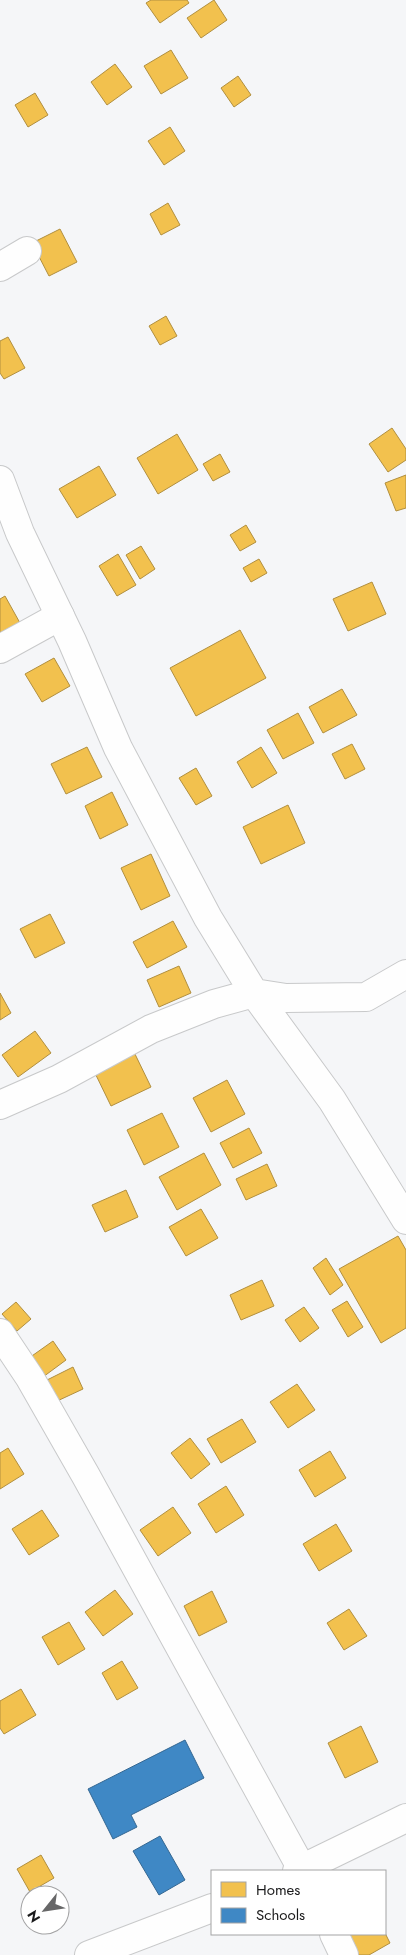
<svg xmlns="http://www.w3.org/2000/svg" width="406" height="1955" viewBox="0 0 406 1955" font-family="Jost,sans-serif">
	<rect width="100%" height="100%" fill="#f5f6f8"/>
	<g fill="#f2c14e" stroke="#b18f3f">
		<polygon points="151,0 187,0 189,3 160,23 146,3"/>
		<polygon points="214,0 227,20 201,38 187,18"/>
		<polygon points="171,50 188,78 161,94 144,66"/>
		<polygon points="115,64 132,87 107,105 91,82"/>
		<polygon points="238,76 251,95 234,107 221,88"/>
		<polygon points="35,93 48,115 28,127 15,105"/>
		<polygon points="170,127 185,151 164,165 148,141"/>
		<polygon points="168,203 180,225 161,235 150,214"/>
		<polygon points="60,229 77,262 49,276 32,243"/>
		<polygon points="166,316 177,336 160,345 149,326"/>
		<polygon points="8,337 25,368 4,379 0,373 0,341"/>
		<polygon points="392,428 406,449 406,460 388,472 369,444"/>
		<polygon points="177,434 198,470 158,494 137,458"/>
		<polygon points="220,454 230,472 213,481 203,464"/>
		<polygon points="99,466 116,495 77,518 59,489"/>
		<polygon points="406,475 406,508 396,511 385,483"/>
		<polygon points="246,525 256,542 240,551 230,535"/>
		<polygon points="141,546 155,569 140,579 126,555"/>
		<polygon points="118,554 136,585 117,596 99,566"/>
		<polygon points="259,559 267,573 251,582 243,568"/>
		<polygon points="372,582 386,614 348,631 333,599"/>
		<polygon points="5,596 20,623 0,634 0,599"/>
		<polygon points="240,630 266,678 196,716 170,668"/>
		<polygon points="54,658 70,686 42,702 25,674"/>
		<polygon points="342,689 357,715 323,733 309,707"/>
		<polygon points="298,713 314,743 283,759 267,730"/>
		<polygon points="352,744 365,769 345,779 332,754"/>
		<polygon points="87,747 102,777 66,794 51,764"/>
		<polygon points="261,747 277,773 252,788 237,762"/>
		<polygon points="196,768 212,796 196,805 179,778"/>
		<polygon points="112,792 128,825 100,839 85,806"/>
		<polygon points="288,805 305,843 261,864 243,827"/>
		<polygon points="151,854 170,896 141,910 121,868"/>
		<polygon points="50,914 65,943 35,958 20,929"/>
		<polygon points="173,921 187,947 147,968 133,942"/>
		<polygon points="179,966 191,993 159,1007 147,980"/>
		<polygon points="0,993 11,1013 0,1020"/>
		<polygon points="35,1031 51,1053 18,1077 2,1055"/>
		<polygon points="133,1050 151,1087 111,1106 93,1069"/>
		<polygon points="227,1080 245,1114 211,1132 193,1098"/>
		<polygon points="162,1113 179,1147 144,1165 127,1130"/>
		<polygon points="249,1128 262,1153 233,1168 220,1143"/>
		<polygon points="204,1153 221,1185 177,1210 159,1177"/>
		<polygon points="267,1164 277,1186 246,1200 236,1179"/>
		<polygon points="126,1190 138,1217 105,1232 92,1205"/>
		<polygon points="201,1209 218,1238 186,1256 169,1227"/>
		<polygon points="398,1236 406,1250 406,1328 381,1343 339,1269"/>
		<polygon points="326,1258 343,1285 330,1295 313,1268"/>
		<polygon points="262,1280 274,1306 241,1320 230,1295"/>
		<polygon points="347,1301 363,1327 348,1337 332,1310"/>
		<polygon points="16,1302 31,1319 17,1331 2,1314"/>
		<polygon points="304,1307 319,1328 300,1342 285,1320"/>
		<polygon points="53,1341 66,1360 43,1377 29,1358"/>
		<polygon points="73,1367 83,1389 55,1402 45,1381"/>
		<polygon points="297,1384 315,1410 288,1428 270,1402"/>
		<polygon points="242,1419 256,1442 221,1463 207,1439"/>
		<polygon points="190,1438 210,1464 191,1479 171,1453"/>
		<polygon points="8,1448 24,1474 0,1489 0,1453"/>
		<polygon points="330,1451 346,1478 315,1497 299,1470"/>
		<polygon points="226,1486 244,1515 216,1533 198,1504"/>
		<polygon points="173,1507 191,1533 158,1556 140,1530"/>
		<polygon points="42,1510 59,1536 29,1555 12,1529"/>
		<polygon points="336,1524 352,1551 319,1571 303,1544"/>
		<polygon points="115,1590 133,1614 103,1636 85,1612"/>
		<polygon points="212,1591 227,1622 199,1636 184,1606"/>
		<polygon points="349,1609 367,1636 344,1650 327,1623"/>
		<polygon points="69,1622 85,1649 58,1665 42,1637"/>
		<polygon points="122,1661 138,1688 117,1700 102,1673"/>
		<polygon points="21,1689 36,1715 4,1734 0,1728 0,1701"/>
		<polygon points="361,1726 378,1762 345,1778 328,1743"/>
		<polygon points="41,1855 54,1878 30,1892 17,1869"/>
		<polygon points="385,1933 390,1943 369,1955 355,1955 342,1934"/>
	</g>
	<g fill="#3f88c5" stroke="#346792">
		<polygon points="185,1740 204,1778 131,1815 137,1827 113,1839 88,1789"/>
		<polygon points="160,1836 185,1880 159,1895 133,1851"/>
	</g>
	<g fill="none" stroke-linecap="round" stroke-linejoin="round">
		<defs>
			<g id="minor">
				<polyline points="0,267 27,251"/>
				<polyline points="0,480 20,533 72,641 118,748 208,918 254,993 286,998 366,997 406,974"/>
				<polyline points="0,649 60,616"/>
				<polyline points="0,1105 59,1079 151,1029 214,1004 254,993 332,1100 406,1220"/>
				<polyline points="0,1333 30,1378 86,1476 303,1871"/>
				<polyline points="334,1934 344,1955"/>
			</g>
			<g id="major">
				<polyline points="297,1871 406,1818"/>
				<polyline points="89,1955 212,1908"/>
			</g>
		</defs>
		<use href="#minor" stroke="#c8c9ca" stroke-width="30"/>
		<use href="#major" stroke="#c8c9ca" stroke-width="30"/>
		<use href="#minor" stroke="#fefefe" stroke-width="28"/>
		<use href="#major" stroke="#fefefe" stroke-width="28"/>
	</g>
	<rect x="211" y="1870" width="175" height="65" fill="#ffffff" stroke="#a3a3a4"/>
	<rect x="221" y="1882" width="25" height="15" fill="#f2c14e" stroke="#a3a3a4"/>
	<text x="256" y="1895" font-size="15" fill="#1a1a1b">Homes</text>
	<rect x="221" y="1908" width="25" height="15" fill="#3f88c5" stroke="#a3a3a4"/>
	<text x="256" y="1920" font-size="15" fill="#1a1a1b">Schools</text>
	<g transform="translate(45 1910) rotate(240)"><circle r="24" fill="#ffffff" stroke="#a3a3a4"/>
	<path d="M0-4L9 19L0 12L-9 19Z" fill="#676768"/>
	<text y="-8" font-size="14" font-weight="bold" text-anchor="middle" fill="#1a1a1b">N</text>
	</g>
</svg>
